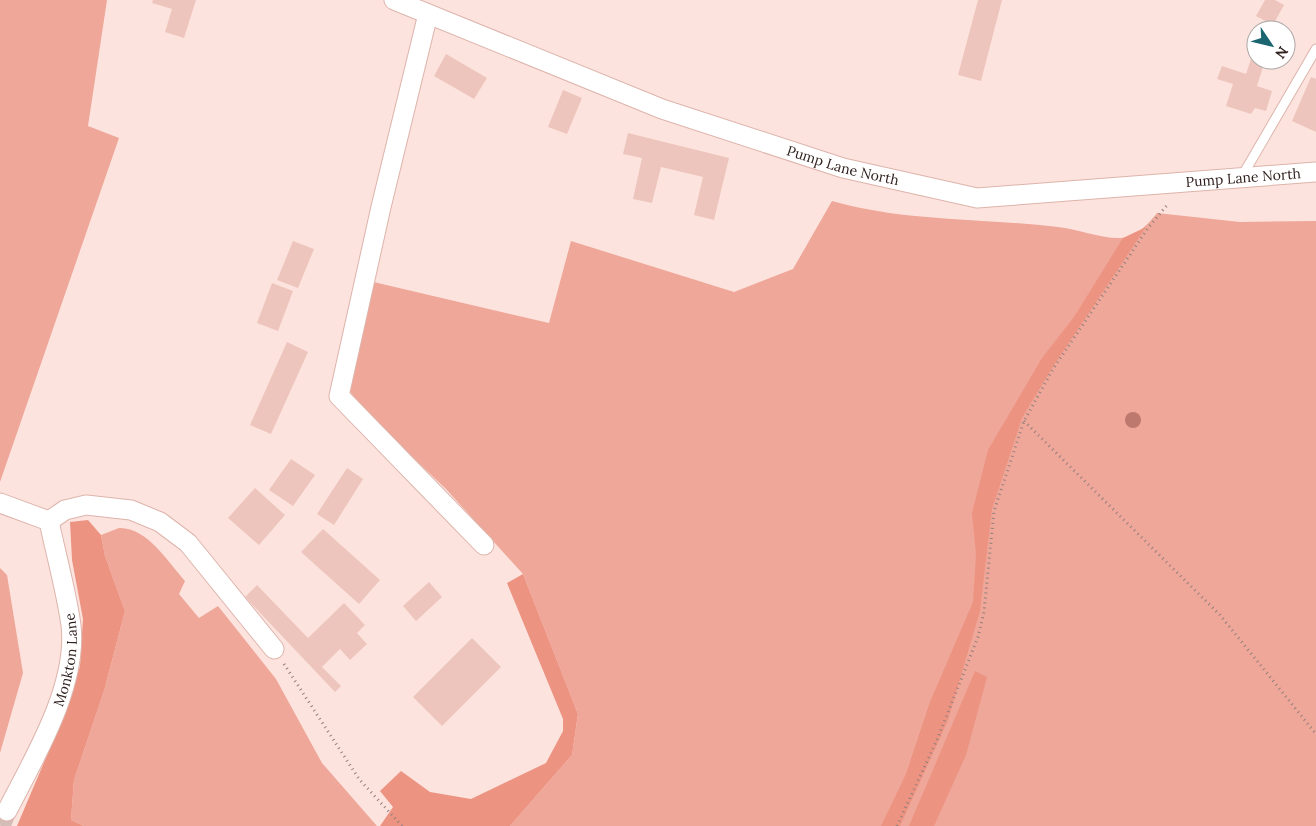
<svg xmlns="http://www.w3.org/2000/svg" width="1316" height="826" viewBox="0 0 1316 826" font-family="Lora,serif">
	<rect width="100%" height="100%" fill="#fde3de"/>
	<g fill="#efa799">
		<polygon points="0,0 107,0 88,126 119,138 0,482"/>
		<path d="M 832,201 C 905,222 983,218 1058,227 C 1077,229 1102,239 1121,238 C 1136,238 1149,223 1157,213 L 1240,222 L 1316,221 L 1316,826 L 510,826 L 572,755 L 578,714 L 523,574 L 446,489 L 368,415 L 348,389 L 365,280 L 549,323 L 571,241 L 734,292 L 793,269 Z"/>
		<path d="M 119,528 C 147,527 168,562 185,581 L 179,594 L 199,618 L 218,606 L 276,679 L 322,763 L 377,826 L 84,826 L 71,820 L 74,780 L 104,691 L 125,611 L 105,556 L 101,535 Z"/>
		<polygon points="0,568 7,575 23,673 0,753"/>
	</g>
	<g fill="#ec9382">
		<polygon points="1146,227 1052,368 1022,418 992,509 980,611 948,720 900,826 881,826 906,774 930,702 973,602 976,554 972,513 988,450 1042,358 1074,317 1123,238"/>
		<polygon points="88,520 101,535 105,556 125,611 104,691 74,780 71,820 84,826 17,826 59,727 80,666 83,619 72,560 70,522"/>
		<polygon points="523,574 578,714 572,755 510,826 380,826 393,807 380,791 401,771 430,792 471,799 546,763 563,731 563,719 507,583"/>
		<polygon points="975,671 987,677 966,755 934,826 909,826"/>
	</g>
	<g fill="#eec5bc">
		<polygon points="153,0 196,0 184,38 165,32 172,9 152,3"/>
		<polygon points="978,0 1002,0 981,81 958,75"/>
		<polygon points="1265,0 1275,0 1284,5 1273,25 1256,16"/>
		<polygon points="446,54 487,78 474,99 434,76"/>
		<polygon points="1251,59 1264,64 1257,86 1272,91 1266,111 1255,108 1251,114 1226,106 1233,84 1217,79 1222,66 1246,74"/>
		<polygon points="1311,77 1316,79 1316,132 1292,121"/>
		<polygon points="563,90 582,98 567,134 548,127"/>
		<polygon points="628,133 729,158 714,220 694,215 703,177 661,167 652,203 633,199 642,158 623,154"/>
		<polygon points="293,241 314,249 298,288 277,280"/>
		<polygon points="272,283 293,291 278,331 257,323"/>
		<polygon points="287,342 308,352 271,434 250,425"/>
		<polygon points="291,459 315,475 293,506 269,490"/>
		<polygon points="347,468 363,479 334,525 317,514"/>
		<polygon points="255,488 285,515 259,545 228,518"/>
		<polygon points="323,529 380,580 359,604 301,552"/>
		<polygon points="429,582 442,597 416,621 403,606"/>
		<polygon points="257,585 308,638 344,603 365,625 357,633 367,644 350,660 340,649 322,667 341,686 335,692 245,597"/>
		<polygon points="472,638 501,667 442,726 413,697"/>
	</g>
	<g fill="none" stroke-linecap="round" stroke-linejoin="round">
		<polyline stroke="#d4bcb7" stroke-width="19" stroke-dasharray="19 9" stroke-linecap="butt" points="1,826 7,811"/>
		<defs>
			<polyline id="lane" points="1241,178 1316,49"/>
			<g id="street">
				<path id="s1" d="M 394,0 L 662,109 L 843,168 L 977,198 L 1316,172"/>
				<polyline points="428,14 381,207 339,396 484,545"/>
				<polyline points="0,503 49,521"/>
				<polyline points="49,521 65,510 86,505 131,510 160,522 188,543 274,649"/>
				<path id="s2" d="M 7,811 C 34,758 78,686 71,625 C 66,590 56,555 49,521"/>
			</g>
		</defs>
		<use href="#lane" stroke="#ddb4ab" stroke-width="11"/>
		<use href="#street" stroke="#ddb4ab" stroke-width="21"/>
		<g stroke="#937f7b" stroke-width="3" stroke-dasharray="1 4" stroke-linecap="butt">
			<polyline points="1024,421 1220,615 1316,734"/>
			<polyline points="284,664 359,779 402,826"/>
			<polyline points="897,826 937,740 978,637 984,612 994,511 1024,421 1053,369 1148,228 1168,204"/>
		</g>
		<use href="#lane" stroke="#fff" stroke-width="9"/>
		<use href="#street" stroke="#fff" stroke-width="19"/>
	</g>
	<circle fill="#be796f" cx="1133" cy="420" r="8"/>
	<g text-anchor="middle" stroke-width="5" stroke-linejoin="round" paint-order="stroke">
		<g font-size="14" fill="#2f201d" stroke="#fff">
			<text dy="5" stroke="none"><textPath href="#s1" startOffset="479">Pump Lane North</textPath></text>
			<text dy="5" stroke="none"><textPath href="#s1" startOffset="884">Pump Lane North</textPath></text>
			<text dy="5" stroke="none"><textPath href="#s2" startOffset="164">Monkton Lane</textPath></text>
		</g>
	</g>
	<g transform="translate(1271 45) rotate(125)"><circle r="24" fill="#ffffff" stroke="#aca6a5"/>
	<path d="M0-4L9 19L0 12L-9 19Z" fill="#1b6571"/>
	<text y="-8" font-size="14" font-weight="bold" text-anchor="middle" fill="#2f201d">N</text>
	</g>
</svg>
